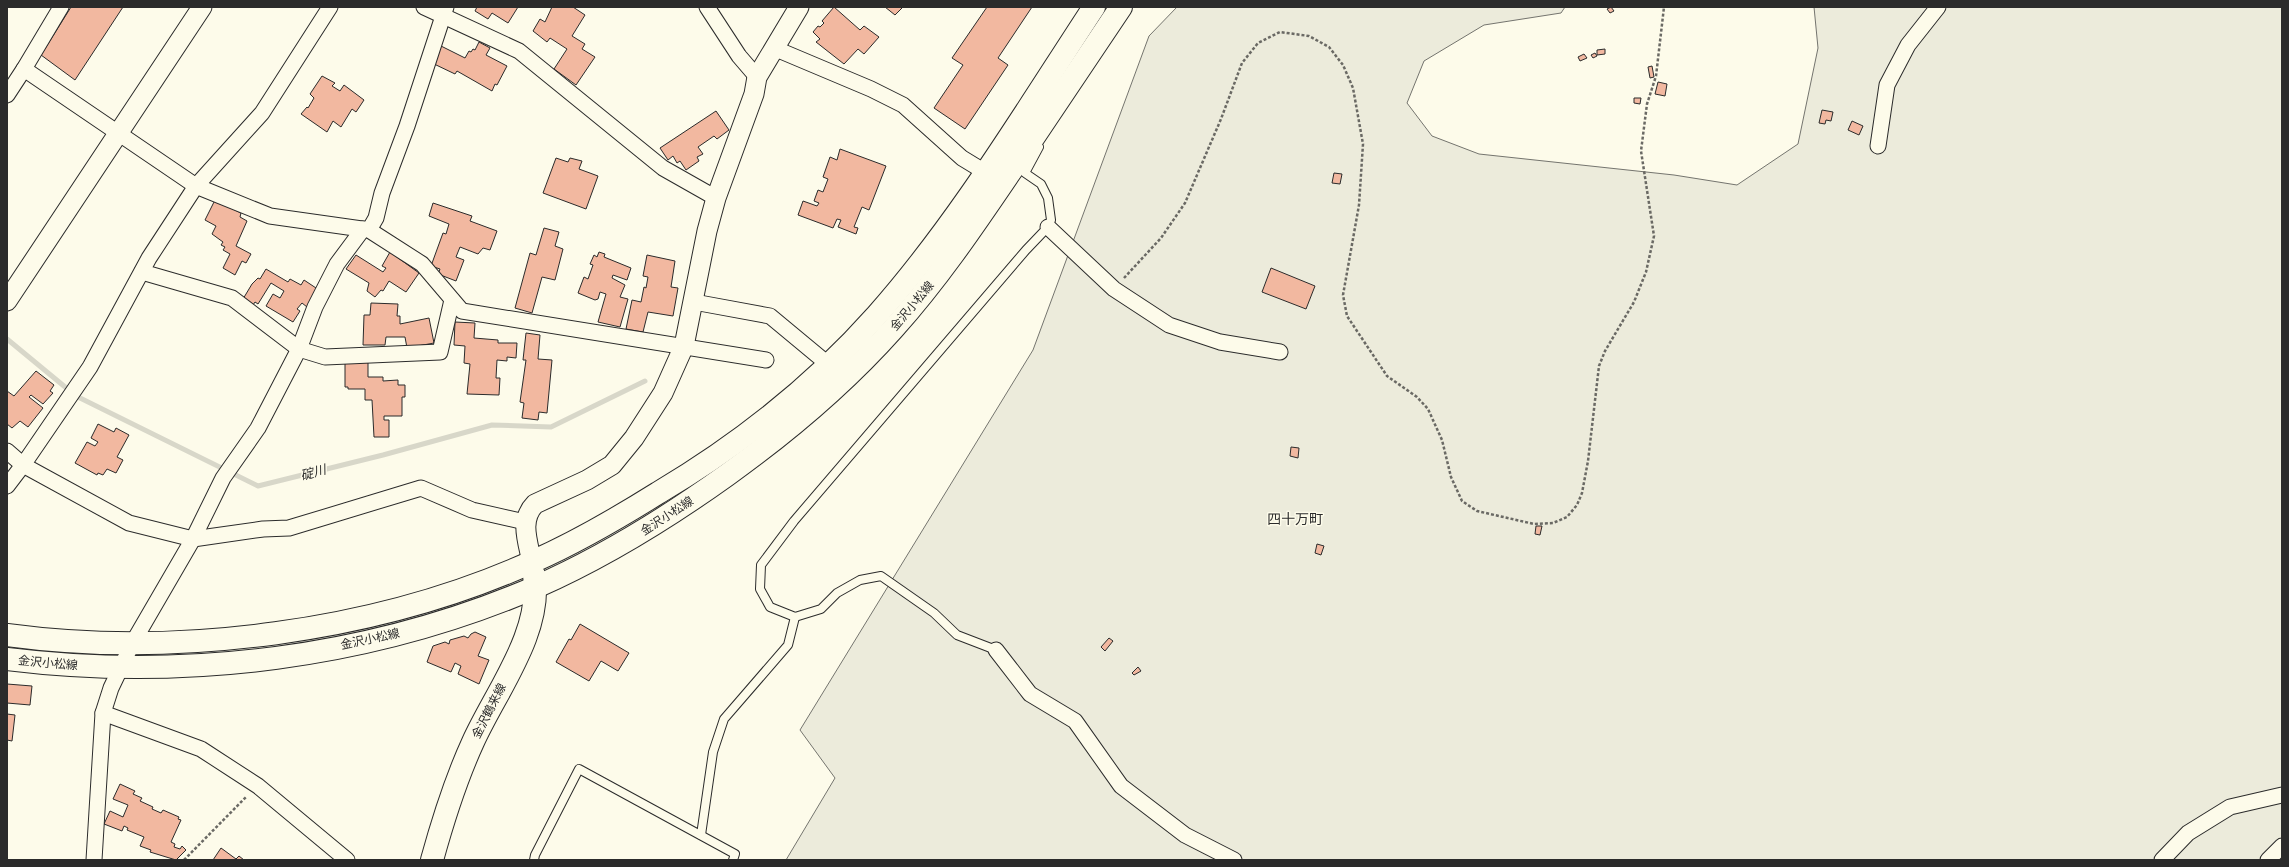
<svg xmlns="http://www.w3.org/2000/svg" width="2289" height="867" viewBox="0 0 2289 867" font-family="'Asap Condensed','Noto Sans JP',sans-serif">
	<rect width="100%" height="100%" fill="#fdfbea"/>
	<polygon fill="#ecebdb" stroke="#74746e" points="1177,7 1565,7 1561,13 1484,25 1424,61 1407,103 1432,136 1479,154 1674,175 1737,185 1798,144 1818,48 1814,7 2282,7 2282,860 786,860 835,778 800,730 1033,350 1149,36"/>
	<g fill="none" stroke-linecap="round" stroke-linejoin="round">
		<polyline stroke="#d8d7c9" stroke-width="5" points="7,339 76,396 258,486 383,455 492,425 551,427 645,381"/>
	</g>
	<g fill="#f2b8a0" stroke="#2b2b2b">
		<polygon points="71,7 123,7 75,80 41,55"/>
		<polygon points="477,7 518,7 508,23 492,13 488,19 475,11"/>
		<polygon points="552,7 573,7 585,15 572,36 585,44 582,49 595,57 576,85 554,69 567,49 550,38 547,42 533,31 540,19 545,22"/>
		<polygon points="834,7 860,30 864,26 879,37 864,54 858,49 844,64 816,42 820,39 813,32 818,26 820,27 824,23 822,21"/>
		<polygon points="885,7 903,7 895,15"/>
		<polygon points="987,7 1032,7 998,58 1008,65 965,129 934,108 963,65 952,58"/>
		<polygon points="1611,7 1614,11 1610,13 1607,9"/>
		<polygon points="479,42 490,48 486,55 507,66 497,85 495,84 492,91 457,71 455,74 432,63 441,46 465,58 469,51 471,52 473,49 475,50"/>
		<polygon points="1605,49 1605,54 1597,55 1597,50"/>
		<polygon points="1595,53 1597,56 1593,58 1591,55"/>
		<polygon points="1584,54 1587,58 1580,61 1578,57"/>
		<polygon points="1652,66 1654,77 1650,78 1648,67"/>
		<polygon points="322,76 335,83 332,86 340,91 344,85 364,100 356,112 352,109 341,127 333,121 327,132 301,114 307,107 308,108 314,98 310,94"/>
		<polygon points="1658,82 1667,84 1665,96 1655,94"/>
		<polygon points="1634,98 1641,98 1640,104 1634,103"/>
		<polygon points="1822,110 1833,112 1831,121 1826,120 1825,124 1819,123"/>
		<polygon points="716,111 729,130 717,139 714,136 698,147 703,154 697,157 699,161 686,170 680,161 677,163 673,156 668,160 660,148"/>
		<polygon points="1852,121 1863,126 1859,135 1848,130"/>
		<polygon points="840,149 886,166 869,210 862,207 854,227 858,228 856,234 838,227 841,220 837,219 833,228 798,215 803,201 817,206 819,203 814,201 818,190 823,192 828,179 823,177 830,157 837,160"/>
		<polygon points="556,158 568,162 570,158 582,161 579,169 598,176 586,209 543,193"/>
		<polygon points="1334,173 1342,174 1340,184 1332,183"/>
		<polygon points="215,200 241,213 240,217 247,221 236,246 251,254 246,263 242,261 235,275 223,268 230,254 223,250 225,247 221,245 223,242 212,234 216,226 205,220"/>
		<polygon points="433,203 472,216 470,221 497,231 490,250 483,248 478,254 460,247 456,257 464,260 456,281 438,274 440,269 431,266 443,233 446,234 449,224 429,216"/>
		<polygon points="544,228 559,232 555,246 563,249 555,280 542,277 532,313 515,308 530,253 536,255"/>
		<polygon points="390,252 419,273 406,292 389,281 383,291 381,290 375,297 367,291 369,283 346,269 356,255 383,272 386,268 382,266"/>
		<polygon points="599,252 605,254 604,257 631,268 627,280 613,275 612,278 625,285 620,297 628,299 620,327 598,322 606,294 600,292 598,299 595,300 578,293 584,277 588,279 593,265 590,264 594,255 597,257"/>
		<polygon points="647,255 675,261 671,287 678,288 673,316 648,312 643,332 626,329 632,300 641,302 644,287 646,288 648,277 643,276"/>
		<polygon points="1271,268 1315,286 1306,309 1262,292"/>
		<polygon points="266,269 288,282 290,279 301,285 304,280 319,290 307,307 302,303 297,309 300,311 293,322 266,306 273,294 280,298 284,291 271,283 258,304 255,302 253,305 243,299 252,284 258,278 260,279"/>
		<polygon points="371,303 398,304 397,316 400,316 400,324 429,318 434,343 407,348 405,337 386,337 385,345 363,345 364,315 370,315"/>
		<polygon points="455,322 475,323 474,338 498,340 498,343 517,343 516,358 507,357 507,361 497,360 496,378 500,378 499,395 467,394 470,364 464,363 465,346 454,345"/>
		<polygon points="526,333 540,335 538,359 552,360 547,413 539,412 538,420 522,418 524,403 520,402 526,360 523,360"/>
		<polygon points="345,362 368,362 368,377 383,377 383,381 398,380 398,385 405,385 405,397 402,397 402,416 384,416 384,420 389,420 389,437 374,437 372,400 365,400 365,389 348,389 348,387 345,387"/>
		<polygon points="36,371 54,385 50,391 53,393 43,404 31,395 29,397 43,408 28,427 20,421 12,428 7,424 7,391 14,396"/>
		<polygon points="98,424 114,432 116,428 129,435 117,457 123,460 116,473 107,469 103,475 98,473 97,475 75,463 87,442 95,446 98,442 91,438"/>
		<polygon points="1291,447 1299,448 1298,458 1290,456"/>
		<polygon points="1536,526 1542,526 1540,535 1535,534"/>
		<polygon points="1317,544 1324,546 1321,555 1315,553"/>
		<polygon points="580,624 629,653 618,671 601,661 589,681 556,662 569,639 571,640"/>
		<polygon points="475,632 486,637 478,656 489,660 479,684 458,674 461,666 455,663 451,672 427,662 433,646 445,642 449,644 450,640 464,636 468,638 471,634"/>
		<polygon points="1109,638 1113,641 1105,651 1101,647"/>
		<polygon points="1138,667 1141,671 1134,675 1132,673"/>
		<polygon points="7,684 32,686 30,705 7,703"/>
		<polygon points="7,714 15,715 12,741 7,740"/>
		<polygon points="120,784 135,791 133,794 142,798 140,801 153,807 152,809 161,813 163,810 179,817 178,819 181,820 171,842 175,844 174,847 180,849 182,846 186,850 176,860 150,852 151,850 140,846 144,837 127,830 128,828 124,826 122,831 104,824 110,811 123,817 128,805 113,799"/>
		<polygon points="221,848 236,859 239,856 244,860 213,860"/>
	</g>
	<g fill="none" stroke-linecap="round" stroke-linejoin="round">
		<defs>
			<g id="service">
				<polyline points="996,650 957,635 934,613 881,576 860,580 837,593 821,609 795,617 770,607 760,589 761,565 794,521 1026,250 1048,227 1051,220 1048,198 1041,184 1025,173 1039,147"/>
				<polyline points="701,835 713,752 724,719 788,645 795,617"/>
				<polyline points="534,860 535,855 579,769 735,854 733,860"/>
			</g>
			<g id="minor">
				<polyline points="424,7 519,51 663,168 716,198"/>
				<polyline points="707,7 739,56 757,77"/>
				<polyline points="776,49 871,89 903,105 962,158 985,172"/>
				<polyline points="24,69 61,7"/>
				<polyline points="7,95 24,69 196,186 270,216 369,230 422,264 462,311 766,360"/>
				<polyline points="1878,146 1887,85 1908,45 1938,7"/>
				<polyline points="1048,227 1114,289 1169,325 1220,342 1280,352"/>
				<polyline points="369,230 376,218 382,193 407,126 446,7"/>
				<polyline points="142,272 232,298 299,349 325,357 440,352 452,300"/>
				<polyline points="694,302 770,316 829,365"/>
				<polyline points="7,451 23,465 90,367 149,258 196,186 262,113 330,7"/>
				<polyline points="7,486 23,465 129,523 193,539 263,529 289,528 421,488 472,510 525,522"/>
				<polyline points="996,650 1030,694 1075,721 1121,786 1185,835 1234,860"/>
				<polyline points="103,713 201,749 258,786 347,860"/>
				<polyline points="94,860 103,713 111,688 132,644 193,539 223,478 258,428 299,349 315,307 337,264 363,229"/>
				<polyline points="2162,860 2188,833 2230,807 2282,795"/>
				<polyline points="2268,860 2282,846"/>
			</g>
			<g id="tertiary">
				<polyline points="7,301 202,7"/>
				<path d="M 532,562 C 528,542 519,520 535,504 L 587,480 L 612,465 L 634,438 L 663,393 L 684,346 L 707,231 L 716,198 L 754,94 L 757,77 L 799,7"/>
			</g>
			<g id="primary">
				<path d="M 7,635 C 177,658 378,632 534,561 C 577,542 618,518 658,493 C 739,445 814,386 877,315 C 960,221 1025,112 1094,7"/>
				<path d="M 7,659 C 185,681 371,658 536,587 C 604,557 667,518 727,475 C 787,432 844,384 893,329 C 938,279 975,224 1013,168 C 1049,115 1085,61 1121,7"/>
				<path d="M 432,860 C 443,820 456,779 473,742 C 496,691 543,632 534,575"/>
			</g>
		</defs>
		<use href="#service" stroke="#2b2b2b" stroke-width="10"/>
		<use href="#minor" stroke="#2b2b2b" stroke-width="17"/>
		<use href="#tertiary" stroke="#2b2b2b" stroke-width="21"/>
		<use href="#primary" stroke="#2b2b2b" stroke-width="24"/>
		<g stroke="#6a6964" stroke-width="2.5" stroke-dasharray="3 2" stroke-linecap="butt">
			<polyline points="1124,278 1161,238 1185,203 1221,119 1242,63 1258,43 1280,32 1309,36 1329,47 1343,65 1353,88 1363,144 1359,205 1343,295 1347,316 1387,376 1417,397 1428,409 1442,440 1451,477 1462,501 1477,511 1534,524 1553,523 1567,517 1577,505 1582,493 1588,461 1599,366 1605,351 1634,302 1646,272 1654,236 1641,151 1647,104 1656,76 1664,7"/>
			<polyline points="184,860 247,796"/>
		</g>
		<use href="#service" stroke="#fdfbea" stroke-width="8"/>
		<use href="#minor" stroke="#fdfbea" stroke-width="15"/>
		<use href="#tertiary" stroke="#fdfbea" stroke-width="19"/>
		<use href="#primary" stroke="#fdfbea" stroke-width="22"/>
	</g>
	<g text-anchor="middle" stroke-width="3" stroke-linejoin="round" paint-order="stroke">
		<g font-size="12" fill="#2b2b2b" stroke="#fdfbea">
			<text transform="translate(912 306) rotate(-50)" y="4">金沢小松線</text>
			<text transform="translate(667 516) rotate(-33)" y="4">金沢小松線</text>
			<text transform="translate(370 639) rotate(-12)" y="4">金沢小松線</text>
			<text transform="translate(48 663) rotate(5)" y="4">金沢小松線</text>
			<text transform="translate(489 711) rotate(-63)" y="4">金沢鶴来線</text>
		</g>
		<g font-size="13" font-style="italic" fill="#2b2b2b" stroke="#fdfbea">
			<text transform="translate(313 472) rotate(-15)" y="5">碇川</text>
		</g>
		<g font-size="14" fill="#2b2b2b" stroke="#fdfbea">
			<text x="1295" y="524">四十万町</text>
		</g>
	</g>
	<rect width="2289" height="867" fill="none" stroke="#2b2b2b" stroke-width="16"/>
</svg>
